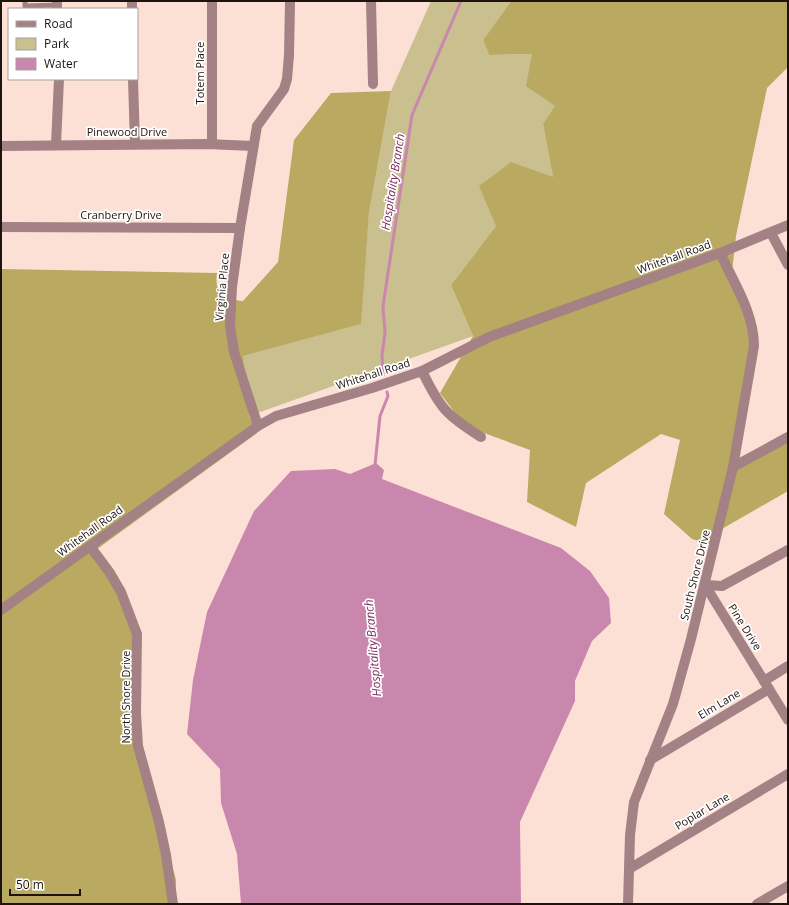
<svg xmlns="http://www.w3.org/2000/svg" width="789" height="905" viewBox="0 0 789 905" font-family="'Open Sans',sans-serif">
	<rect width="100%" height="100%" fill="#fde0d5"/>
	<polygon fill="#cabf8f" points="431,1 511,1 483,40 489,55 532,54 556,106 543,124 553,177 496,226 451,285 473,336 249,416 242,356 360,324 369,213 391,91"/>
	<g fill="#b9a961">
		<polygon points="511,1 788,1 788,67 767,88 736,236 732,272 754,348 734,469 788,437 788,491 720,530 716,546 692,539 664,514 680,440 661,434 586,483 576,527 527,502 530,450 465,426 440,393 473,336 451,285 496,226 479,186 511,162 553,177 543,124 555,106 526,86 532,54 489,55 483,40"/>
		<path d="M 391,91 L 369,213 L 361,324 L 243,356 L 249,416 L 257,433 L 93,552 L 140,632 L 137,733 L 176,880 L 175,904 L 1,904 L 1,269 L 217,273 C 214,294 224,299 243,301 L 278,262 L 294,140 L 331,93 Z"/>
	</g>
	<polygon fill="#ca87ad" points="376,463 384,470 382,479 561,548 590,571 609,598 611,623 592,641 575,681 575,701 520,822 521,904 241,904 237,854 221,803 220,769 187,734 193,680 207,612 254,511 291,471 335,469 350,474"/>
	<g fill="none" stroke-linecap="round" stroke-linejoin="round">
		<g stroke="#ca87ad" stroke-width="3">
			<polyline points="383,375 382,355 385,333 383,306 412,115 461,1"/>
			<polyline points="375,465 380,416 388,396 387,392"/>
		</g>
		<polyline stroke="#a38184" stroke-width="5" points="25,1 25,6 57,5"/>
		<g stroke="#a38184" stroke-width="10">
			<polyline points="57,1 57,9"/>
			<polyline points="132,1 132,9"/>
			<polyline points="212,1 212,144"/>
			<polyline points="371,1 373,84"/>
			<polyline points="133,79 135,144"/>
			<polyline points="56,144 59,79"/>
			<polyline points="1,146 207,144 253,146"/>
			<polyline points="1,227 240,228"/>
			<polyline points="771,233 788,265"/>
			<path d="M 422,371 C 440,408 446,415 481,437"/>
			<polyline points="258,426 234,352 230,326 232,287 240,228 257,126 284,89 287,79 289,55 290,1"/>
			<polyline points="733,467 788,437"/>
			<polyline points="90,546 110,573 121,592 137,634 136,713 138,746 159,822 166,855 173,904"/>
			<polyline points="705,585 788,720"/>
			<polyline points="705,585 722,586 788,550"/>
			<polyline points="764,681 788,666"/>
			<polyline points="650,760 769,689"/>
			<polyline points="629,869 788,774"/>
			<path d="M 628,904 L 630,835 L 634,802 L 673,704 L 691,639 L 733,467 L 754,346 C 754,313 734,283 720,253"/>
			<polyline points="757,904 788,886"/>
		</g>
		<polyline stroke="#a38184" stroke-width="10" points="1,610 258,426 276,416 372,388 422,371 489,337 720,253 788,225"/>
	</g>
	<g text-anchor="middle" stroke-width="3.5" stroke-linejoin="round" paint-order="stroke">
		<g font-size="11" fill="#1d130f" stroke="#fff">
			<text transform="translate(200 73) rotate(-90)" y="4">Totem Place</text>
			<text x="127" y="136">Pinewood Drive</text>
			<text x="121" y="219">Cranberry Drive</text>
			<text transform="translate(674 257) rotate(-20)" y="4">Whitehall Road</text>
			<text transform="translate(222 287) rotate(-85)" y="4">Virginia Place</text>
			<text transform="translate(373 374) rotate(-18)" y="4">Whitehall Road</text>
			<text transform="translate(90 531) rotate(-36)" y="4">Whitehall Road</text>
			<text transform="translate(695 575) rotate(-76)" y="4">South Shore Drive</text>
			<text transform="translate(745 627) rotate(58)" y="4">Pine Drive</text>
			<text transform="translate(126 697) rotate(-90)" y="4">North Shore Drive</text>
			<text transform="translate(719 704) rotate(-31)" y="4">Elm Lane</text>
			<text transform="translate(702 811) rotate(-31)" y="4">Poplar Lane</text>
		</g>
		<g font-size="12" font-style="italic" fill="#7a2b5d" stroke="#fff">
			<text transform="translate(393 182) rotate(-81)" y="4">Hospitality Branch</text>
			<text transform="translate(373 648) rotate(-95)" y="4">Hospitality Branch</text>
		</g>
	</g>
	<rect width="789" height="905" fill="none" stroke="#1d130f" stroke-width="4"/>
	<rect x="8" y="8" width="130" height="72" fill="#ffffff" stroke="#a5a19f"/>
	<rect x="16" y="21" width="20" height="6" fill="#a38184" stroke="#a5a19f"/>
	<text x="44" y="28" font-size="12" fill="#1d130f">Road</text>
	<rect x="16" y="38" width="20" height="12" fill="#cabf8f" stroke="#a5a19f"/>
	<text x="44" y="48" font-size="12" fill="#1d130f">Park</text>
	<rect x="16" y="58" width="20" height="12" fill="#ca87ad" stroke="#a5a19f"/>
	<text x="44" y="68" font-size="12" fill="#1d130f">Water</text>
	<path d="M10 889v6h70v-6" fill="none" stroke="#1d130f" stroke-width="2"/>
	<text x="16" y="889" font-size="12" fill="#1d130f" stroke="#ffffff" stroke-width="3" paint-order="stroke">50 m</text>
</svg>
